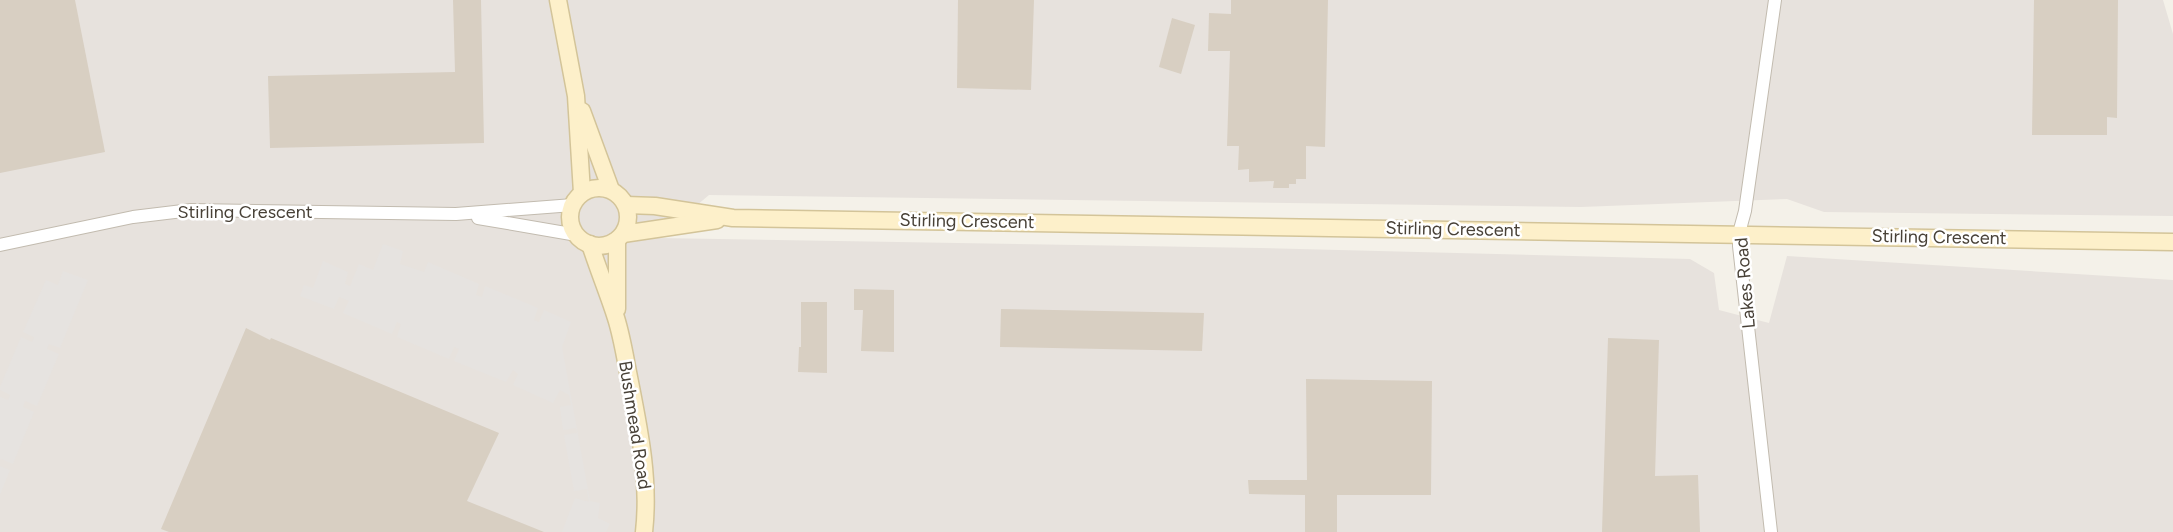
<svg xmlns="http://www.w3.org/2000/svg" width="2173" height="532" viewBox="0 0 2173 532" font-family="Figtree,sans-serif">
	<rect width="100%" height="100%" fill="#f4f1e9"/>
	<polygon fill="#e7e2dd" points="0,0 2163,0 2173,34 2173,216 1824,212 1787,199 1581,207 709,195 658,238 1260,248 1690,259 1714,273 1719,310 1769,323 1787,256 2173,280 2173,532 0,532"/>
	<g fill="#e6e3e0">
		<polygon points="383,244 403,251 400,264 424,272 428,262 479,284 476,295 482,297 485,286 538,308 534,320 539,322 544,310 571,322 562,347 590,501 600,503 598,518 610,524 606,532 562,532 575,498 589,502 587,489 574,491 564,435 577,433 576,428 563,430 560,407 571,405 569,395 560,390 553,403 513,385 518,374 513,370 506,382 454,361 459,349 454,347 449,359 397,337 401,324 397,322 392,334 343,313 349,301 339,297 334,309 300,296 304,285 313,288 323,261 348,272 345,284 350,286 359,264 373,270"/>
		<polygon points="63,271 88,280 60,348 49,344 47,349 59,354 37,406 25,401 23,407 34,412 13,464 1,459 0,460 0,397 8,400 10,395 0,390 0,387 21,337 32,342 34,337 23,332 46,280 58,285"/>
		<polygon points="0,466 10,470 0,495"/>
	</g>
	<g fill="#d8cfc2">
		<polygon points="0,0 75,0 105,152 0,173"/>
		<polygon points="453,0 481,0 484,143 270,148 268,76 455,72"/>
		<polygon points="958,0 1034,0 1031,90 957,88"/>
		<polygon points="1231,0 1328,0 1325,147 1306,146 1306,179 1296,179 1296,184 1289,184 1289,188 1273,188 1274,181 1249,182 1249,169 1238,170 1239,146 1227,146 1230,51 1208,51 1209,13 1231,14"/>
		<polygon points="2034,0 2118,0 2117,118 2107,117 2107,135 2032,135"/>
		<polygon points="1172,18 1195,25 1181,74 1159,67"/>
		<polygon points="854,289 894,290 894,352 861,351 863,310 854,310"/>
		<polygon points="801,302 827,302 827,373 798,372 799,347 801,347"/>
		<polygon points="1001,309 1204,313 1202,351 1000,347"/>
		<polygon points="246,328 270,340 271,338 499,433 467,501 544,532 169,532 161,529"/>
		<polygon points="1608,338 1659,340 1655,476 1698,475 1700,532 1602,532"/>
		<polygon points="1306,379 1432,381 1431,495 1337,495 1337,532 1305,532 1305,495 1249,494 1248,480 1307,480"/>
	</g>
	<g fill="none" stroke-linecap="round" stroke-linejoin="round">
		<defs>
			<g id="minor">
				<polyline points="478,218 577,235"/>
				<polyline points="0,245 133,217 191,210 456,214 573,205"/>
				<polyline points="1771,532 1739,246 1739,233 1745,211 1775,0"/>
			</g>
			<g id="secondary">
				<polyline points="558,0 576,96 582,193"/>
				<polyline points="582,111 611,190"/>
				<circle cx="599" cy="217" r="29"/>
				<polyline points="626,205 655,206 733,218 2173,242"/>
				<polyline points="623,234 717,220"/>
				<path d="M 590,244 C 598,269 608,293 616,318 C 622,337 625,357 629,377 C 639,428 650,479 644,532"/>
				<polyline points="617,309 617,240"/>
			</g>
		</defs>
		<use href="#minor" stroke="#c2bbaf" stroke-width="14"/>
		<use href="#secondary" stroke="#d3c499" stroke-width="19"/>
		<use href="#minor" stroke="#fff" stroke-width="12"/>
		<use href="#secondary" stroke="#fdf0ca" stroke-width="16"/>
	</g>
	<g text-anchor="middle" stroke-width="5" stroke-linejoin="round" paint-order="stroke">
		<g font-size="18" fill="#484137" stroke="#fff">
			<text x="245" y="218">Stirling Crescent</text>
			<text transform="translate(967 221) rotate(1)" y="6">Stirling Crescent</text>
			<text transform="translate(1453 229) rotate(1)" y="6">Stirling Crescent</text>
			<text transform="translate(1939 237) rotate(1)" y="6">Stirling Crescent</text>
			<text transform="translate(1745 283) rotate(-95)" y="6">Lakes Road</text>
			<text transform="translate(635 425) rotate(81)" y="6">Bushmead Road</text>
		</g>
	</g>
</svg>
